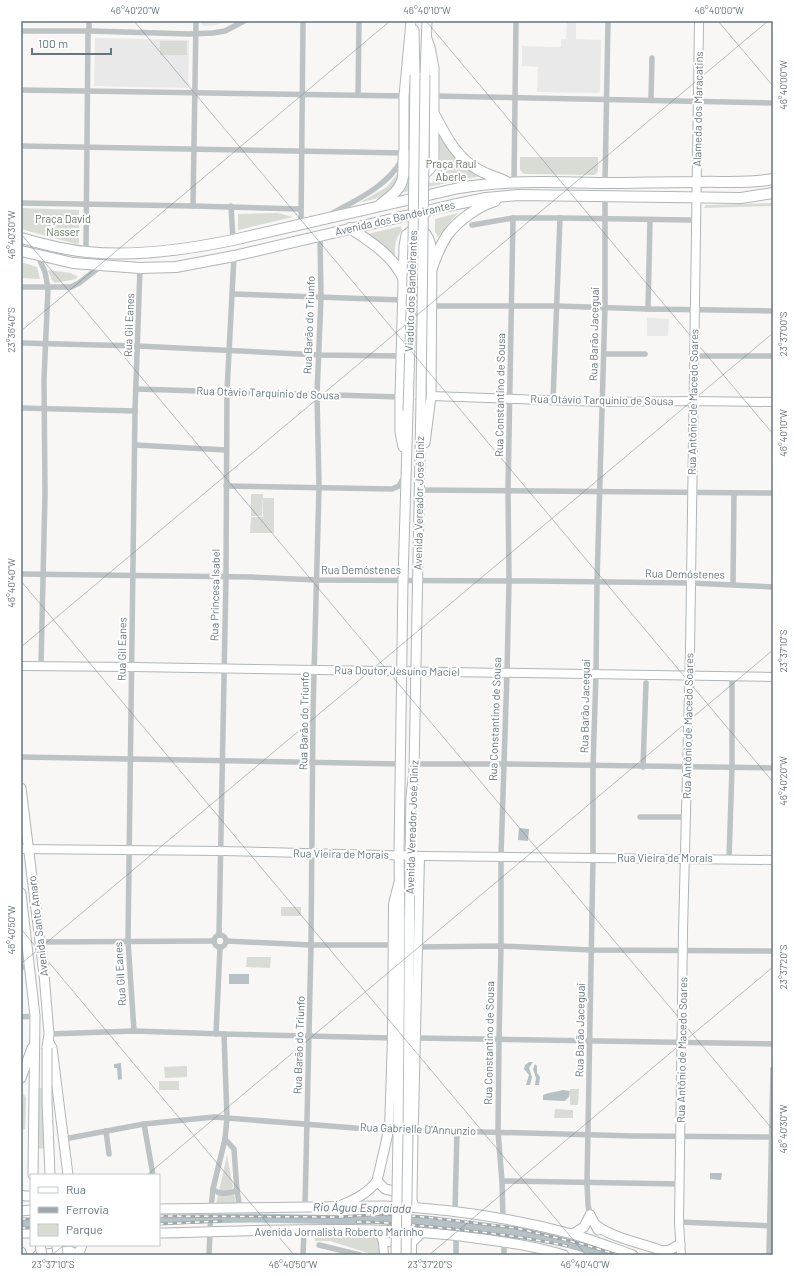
<svg xmlns="http://www.w3.org/2000/svg" width="794" height="1276" viewBox="0 0 794 1276" font-family="Barlow,sans-serif">
	<rect width="100%" height="100%" fill="#f8f7f5"/>
	<g fill="#e8e9e8">
		<polygon points="201,21 229,21 216,25 205,26 201,24"/>
		<polygon points="567,21 576,21 576,39 601,40 600,92 597,93 537,92 538,67 522,66 522,46 561,47 561,39 566,39"/>
		<polygon points="95,38 189,40 188,88 94,86"/>
		<polygon points="647,318 669,319 668,336 647,336"/>
	</g>
	<g fill="#d8dcd5">
		<rect x="160" y="41" width="27" height="14"/>
		<path d="M 439,133 C 448,153 462,166 481,176 L 399,193 L 407,183 L 432,183 L 440,175 Z"/>
		<polygon points="520,157 598,157 598,171 596,174 593,175 524,174 520,170"/>
		<path d="M 399,172 C 393,197 380,197 359,203 L 387,187 Z"/>
		<polygon points="773,203 773,206 704,208 706,205"/>
		<polygon points="21,208 79,210 79,243 76,244 21,229"/>
		<polygon points="278,213 293,217 238,230 238,214"/>
		<polygon points="458,213 450,222 438,237 435,232 435,219"/>
		<path d="M 401,226 L 402,231 C 394,238 395,249 395,258 L 379,241 L 368,234 Z"/>
		<polygon points="21,262 37,267 40,279 21,278"/>
		<polygon points="49,270 70,273 77,276 77,277 76,279 55,283 52,280 48,271"/>
		<polygon points="251,494 263,494 262,516 251,516"/>
		<polygon points="263,498 274,498 274,533 250,533 251,517 263,517"/>
		<rect x="281" y="907" width="20" height="9"/>
		<polygon points="247,957 271,957 270,968 246,967"/>
		<polygon points="187,1066 187,1077 165,1078 164,1067"/>
		<rect x="159" y="1081" width="20" height="9"/>
		<polygon points="42,1088 46,1148 36,1149 35,1089"/>
		<polygon points="570,1089 579,1089 578,1105 570,1105"/>
		<polygon points="23,1094 26,1097 25,1129 22,1130"/>
		<polygon points="555,1109 573,1110 573,1118 554,1118"/>
		<polygon points="227,1155 236,1203 216,1204"/>
		<polygon points="315,1237 379,1237 381,1255 374,1255 330,1241 315,1241"/>
	</g>
	<g fill="#b5c1c4">
		<polygon points="519,828 529,829 528,841 518,840"/>
		<rect x="229" y="974" width="20" height="10"/>
		<polygon points="529,1062 533,1062 529,1068 532,1077 530,1085 526,1085 529,1075 524,1069 525,1065"/>
		<polygon points="121,1063 122,1079 118,1080 117,1068 114,1068 114,1064"/>
		<polygon points="535,1064 537,1066 537,1073 540,1077 539,1085 535,1085 536,1078 533,1069"/>
		<path d="M 563,1090 L 570,1091 L 569,1097 L 565,1101 L 543,1100 L 543,1095 C 550,1092 555,1092 563,1090 Z"/>
		<polygon points="710,1173 722,1173 721,1180 710,1179"/>
	</g>
	<g fill="none" stroke-linecap="round" stroke-linejoin="round">
		<g stroke="#b5c1c4" stroke-width="9">
			<polyline points="159,1220 194,1219 251,1218 350,1220 382,1218 413,1220 515,1232 553,1239 608,1255"/>
			<polyline points="21,1223 31,1223"/>
		</g>
		<defs>
			<g id="secondary">
				<polyline points="431,396 603,402 694,401 773,402"/>
				<polyline points="21,666 132,667 773,677"/>
				<polyline points="21,849 221,851 422,856 773,860"/>
				<polyline points="389,1129 392,1038 393,904 398,884"/>
				<polyline points="408,1130 413,1130 414,1120 420,856"/>
				<polyline points="379,1230 383,1242 384,1255"/>
				<polyline points="383,1242 412,1243"/>
				<polyline points="412,1255 412,1243 423,1232"/>
				<polyline points="681,1255 679,1222 683,932 690,652 699,21"/>
			</g>
			<g id="primary">
				<path d="M 411,21 L 404,96 L 404,153 L 410,172 C 420,181 430,172 434,162 L 434,68 L 430,47 L 427,39"/>
				<polyline points="414,30 415,75"/>
				<polyline points="425,75 427,21"/>
				<path d="M 403,447 L 400,432 L 400,397 L 404,246 L 406,235 C 421,221 429,234 432,250 L 431,396 L 425,443"/>
				<polyline points="21,788 44,974 49,1034 47,1048"/>
				<polyline points="21,893 35,1016 33,1175"/>
				<polyline points="48,1041 52,1048 68,1175"/>
				<polyline points="21,1078 32,1048"/>
				<polyline points="413,1130 412,1200 414,1207"/>
				<polyline points="398,1134 400,925 399,855 403,580 408,411"/>
				<polyline points="408,1134 410,855 411,796 414,771 421,400"/>
				<polyline points="377,1181 385,1189 404,1193"/>
				<polyline points="21,1195 25,1196 31,1196"/>
				<path d="M 342,1205 C 356,1199 368,1193 377,1181 L 389,1129"/>
				<path d="M 159,1209 L 383,1206 C 447,1208 511,1218 572,1234 C 593,1240 613,1248 633,1255"/>
				<polyline points="21,1211 31,1210"/>
				<polyline points="590,1215 598,1230"/>
				<path d="M 596,1225 C 610,1237 644,1244 663,1251 L 670,1250 L 680,1244"/>
				<polyline points="21,1233 31,1233"/>
				<path d="M 159,1233 C 264,1231 370,1224 475,1238 C 505,1242 535,1246 564,1255"/>
				<polyline points="573,1234 584,1227 590,1215"/>
				<polyline points="21,1252 22,1255"/>
				<polyline points="38,1255 70,1251 78,1255"/>
				<polyline points="78,1255 82,1245"/>
			</g>
			<g id="highway">
				<path d="M 434,114 C 446,136 456,158 479,170 C 487,175 497,177 505,181"/>
				<path d="M 381,204 C 390,197 402,189 403,176 C 404,169 403,161 404,153"/>
				<path d="M 350,228 C 371,242 394,256 404,280"/>
				<path d="M 21,238 C 42,244 65,250 87,252 C 135,257 185,250 233,240 L 459,188 C 506,180 554,182 602,183 C 634,183 665,182 697,182 C 722,181 748,184 773,179"/>
				<polyline points="21,251 73,263 140,268 176,267 234,256 452,205 486,198 518,195 741,198 773,193"/>
				<path d="M 432,268 C 436,256 441,244 448,234 C 459,220 478,206 495,201"/>
			</g>
		</defs>
		<use href="#secondary" stroke="#afb6b9" stroke-width="10"/>
		<use href="#primary" stroke="#b1b6b9" stroke-width="11"/>
		<use href="#highway" stroke="#b1b5b8" stroke-width="12"/>
		<g stroke="#bdc2c4" stroke-width="5.5">
			<polyline points="89,21 89,30"/>
			<polyline points="21,31 87,31"/>
			<polyline points="91,31 189,34 213,33 225,31 244,21"/>
			<polyline points="21,90 404,96"/>
			<polyline points="358,95 359,21"/>
			<polyline points="434,96 773,103"/>
			<polyline points="651,100 652,58"/>
			<polyline points="21,146 404,153"/>
			<polyline points="514,182 516,21"/>
			<polyline points="605,183 608,21"/>
			<polyline points="21,203 193,206 300,209"/>
			<polyline points="193,206 196,21"/>
			<polyline points="231,206 233,240"/>
			<path d="M 331,214 C 358,199 386,187 402,160"/>
			<polyline points="301,225 303,21"/>
			<polyline points="472,225 513,218 560,218 690,220"/>
			<polyline points="86,247 88,33"/>
			<polyline points="38,256 45,272 48,288 44,379 45,494 41,665"/>
			<polyline points="21,287 71,287 79,283 101,266"/>
			<polyline points="233,294 402,300"/>
			<polyline points="432,306 557,306 648,309 773,311"/>
			<polyline points="648,309 650,220"/>
			<polyline points="21,343 138,346 319,355 400,356"/>
			<polyline points="604,354 645,354"/>
			<polyline points="694,356 773,356"/>
			<polyline points="136,389 400,397"/>
			<polyline points="553,400 560,218"/>
			<polyline points="21,408 135,411"/>
			<polyline points="135,445 226,450"/>
			<polyline points="226,486 392,489 399,486 404,477"/>
			<polyline points="419,490 773,493"/>
			<polyline points="21,574 251,577 317,580 532,581 691,583 773,587"/>
			<polyline points="733,584 734,493"/>
			<polyline points="21,757 401,764"/>
			<polyline points="414,764 504,764 773,768"/>
			<polyline points="643,767 646,683"/>
			<polyline points="640,817 686,817"/>
			<polyline points="729,859 732,768 732,676"/>
			<circle cx="220" cy="941" r="6"/>
			<polyline points="219,935 226,577 227,391 234,256"/>
			<polyline points="227,941 311,945 393,945"/>
			<polyline points="40,942 214,941"/>
			<polyline points="417,947 501,946 592,950 773,951"/>
			<polyline points="21,967 30,967"/>
			<polyline points="21,1017 35,1016"/>
			<polyline points="134,1031 128,941 135,411 140,268"/>
			<polyline points="49,1034 134,1031 224,1034 392,1038"/>
			<polyline points="216,1034 220,948"/>
			<polyline points="416,1038 773,1044"/>
			<polyline points="144,1124 153,1175"/>
			<polyline points="413,1130 634,1136 773,1137"/>
			<polyline points="106,1131 109,1154"/>
			<polyline points="64,1139 144,1124 214,1117 355,1128 392,1129"/>
			<polyline points="225,1139 234,1149 237,1191 240,1208"/>
			<polyline points="502,1181 680,1184"/>
			<path d="M 213,1189 C 220,1196 228,1193 237,1191"/>
			<polyline points="305,1207 311,945 313,712 319,487 317,394 321,298 320,236"/>
			<polyline points="455,1211 457,1131"/>
			<polyline points="590,1215 588,1205 587,1183 593,858 593,766 596,674 597,582 605,307 605,197"/>
			<polyline points="503,1219 502,1181 498,1132 499,1040 501,946 501,856 507,673 509,581 508,490 513,218"/>
			<polyline points="679,1222 773,1226"/>
			<polyline points="319,1245 360,1255"/>
			<polyline points="209,1255 211,1208 213,1189 225,1139 227,1118 224,1034"/>
			<polyline points="303,1255 304,1230"/>
			<polyline points="456,1255 456,1235"/>
			<polyline points="504,1255 504,1242"/>
			<polyline points="769,1255 773,1069"/>
		</g>
		<use href="#secondary" stroke="#fff" stroke-width="8"/>
		<use href="#primary" stroke="#fff" stroke-width="9"/>
		<use href="#highway" stroke="#fff" stroke-width="10"/>
		<defs>
			<g id="rail">
				<polyline points="159,1216 339,1217 382,1214 426,1217 516,1228 582,1244 618,1255"/>
				<polyline points="21,1219 31,1219"/>
				<path d="M 357,1222 C 386,1222 414,1225 443,1228 C 484,1232 526,1237 567,1246"/>
				<polyline points="159,1224 221,1221"/>
				<polyline points="21,1228 31,1228"/>
			</g>
		</defs>
		<use href="#rail" stroke="#9fa7aa" stroke-width="3"/>
		<use href="#rail" stroke="#fff" stroke-width="1.5" stroke-dasharray="4.5" stroke-linecap="butt"/>
		<defs>
			<g id="primary-bridge">
				<path d="M 421,400 C 423,291 424,183 425,75"/>
				<polyline points="408,411 413,243 415,75"/>
				<polyline points="47,1048 47,1101 50,1175"/>
				<polyline points="40,1245 42,1255"/>
				<polyline points="57,1245 58,1255"/>
				<polyline points="396,1255 398,1134"/>
				<polyline points="406,1255 408,1134"/>
			</g>
		</defs>
		<use href="#primary-bridge" stroke="#b1b6b9" stroke-width="11" stroke-linecap="butt"/>
		<use href="#primary-bridge" stroke="#fff" stroke-width="9"/>
	</g>
	<path fill="none" stroke="#66767d" stroke-width="1" stroke-opacity="0.45" d="M 134,21 L 773,782M 426,21 L 773,434M 718,21 L 773,86M 21,234 L 773,1130M 21,331 L 390,21M 21,581 L 586,1255M 21,647 L 768,21M 21,929 L 294,1255M 21,964 L 773,333M 147,1175 L 773,650M 52,1255 L 64,1245M 429,1255 L 773,967"/>
	<g text-anchor="middle" stroke-width="4" stroke-linejoin="round" paint-order="stroke">
		<g font-size="11" fill="#66767d" stroke="#fff">
			<text transform="translate(698 109) rotate(-89)" y="4">Alameda dos Maracatins</text>
			<text transform="translate(395 218) rotate(-13)" y="4">Avenida dos Bandeirantes</text>
			<text transform="translate(411 291) rotate(-88)" y="4">Viaduto dos Bandeirantes</text>
			<text transform="translate(129 325) rotate(-88)" y="4">Rua Gil Eanes</text>
			<text transform="translate(309 325) rotate(-88)" y="4">Rua Barão do Triunfo</text>
			<text transform="translate(594 334) rotate(-89)" y="4">Rua Barão Jaceguai</text>
			<text transform="translate(268 393) rotate(2)" y="4">Rua Otávio Tarquínio de Sousa</text>
			<text transform="translate(500 395) rotate(-89)" y="4">Rua Constantino de Sousa</text>
			<text transform="translate(602 400) rotate(1)" y="4">Rua Otávio Tarquínio de Sousa</text>
			<text transform="translate(693 402) rotate(-89)" y="4">Rua Antônio de Macedo Soares</text>
			<text transform="translate(419 503) rotate(-89)" y="4">Avenida Vereador José Diniz</text>
			<text x="361" y="574">Rua Demóstenes</text>
			<text transform="translate(685 574) rotate(1)" y="4">Rua Demóstenes</text>
			<text transform="translate(215 595) rotate(-89)" y="4">Rua Princesa Isabel</text>
			<text transform="translate(122 649) rotate(-89)" y="4">Rua Gil Eanes</text>
			<text transform="translate(397 671) rotate(1)" y="4">Rua Doutor Jesuíno Maciel</text>
			<text transform="translate(585 706) rotate(-89)" y="4">Rua Barão Jaceguai</text>
			<text transform="translate(495 719) rotate(-88)" y="4">Rua Constantino de Sousa</text>
			<text transform="translate(304 721) rotate(-89)" y="4">Rua Barão do Triunfo</text>
			<text transform="translate(688 726) rotate(-89)" y="4">Rua Antônio de Macedo Soares</text>
			<text transform="translate(412 827) rotate(-88)" y="4">Avenida Vereador José Diniz</text>
			<text transform="translate(341 854) rotate(1)" y="4">Rua Vieira de Morais</text>
			<text x="665" y="862">Rua Vieira de Morais</text>
			<text transform="translate(38 926) rotate(-97)" y="4">Avenida Santo Amaro</text>
			<text transform="translate(120 974) rotate(-94)" y="4">Rua Gil Eanes</text>
			<text transform="translate(580 1030) rotate(-89)" y="4">Rua Barão Jaceguai</text>
			<text transform="translate(489 1043) rotate(-89)" y="4">Rua Constantino de Sousa</text>
			<text transform="translate(299 1045) rotate(-88)" y="4">Rua Barão do Triunfo</text>
			<text transform="translate(682 1050) rotate(-89)" y="4">Rua Antônio de Macedo Soares</text>
			<text transform="translate(418 1129) rotate(2)" y="4">Rua Gabrielle D'Annunzio</text>
			<text x="339" y="1236">Avenida Jornalista Roberto Marinho</text>
		</g>
		<g font-size="11" fill="#697664" stroke="#fff">
			<text x="451" y="168">Praça Raul<tspan x="451" dy="13">Aberle</tspan></text>
			<text x="63" y="223">Praça David<tspan x="63" dy="13">Nasser</tspan></text>
		</g>
		<g font-size="12" font-style="italic" fill="#607478" stroke="#fff">
			<text transform="translate(362 1208) rotate(1)" y="4">Rio Água Espraiada</text>
		</g>
	</g>
	<rect width="794" height="1276" fill="none" stroke="#ffffff" stroke-width="44"/>
	<rect x="30" y="1174" width="130" height="72" fill="#ffffff" stroke="#c2c8cb"/>
	<rect x="38" y="1187" width="20" height="6" fill="#ffffff" stroke="#c2c8cb"/>
	<text x="66" y="1194" font-size="12" fill="#66767d">Rua</text>
	<rect x="38" y="1207" width="20" height="6" fill="#9fa7aa" stroke="#c2c8cb"/>
	<text x="66" y="1214" font-size="12" fill="#66767d">Ferrovia</text>
	<rect x="38" y="1224" width="20" height="12" fill="#d8dcd5" stroke="#c2c8cb"/>
	<text x="66" y="1234" font-size="12" fill="#66767d">Parque</text>
	<path d="M32 48v6h79v-6" fill="none" stroke="#66767d" stroke-width="2"/>
	<text x="38" y="48" font-size="12" fill="#66767d" stroke="#ffffff" stroke-width="3" paint-order="stroke">100 m</text>
	<rect x="22" y="22" width="750" height="1232" fill="none" stroke="#66767d" stroke-width="1.5"/>
	<g font-size="10" text-anchor="middle" fill="#66767d">
		<text x="135" y="14">46°40'20"W</text>
		<text x="427" y="14">46°40'10"W</text>
		<text x="719" y="14">46°40'00"W</text>
		<text transform="translate(783 85) rotate(-90)" y="4">46°40'00"W</text>
		<text transform="translate(11 235) rotate(-90)" y="4">46°40'30"W</text>
		<text transform="translate(11 330) rotate(-90)" y="4">23°36'40"S</text>
		<text transform="translate(783 334) rotate(-90)" y="4">23°37'00"S</text>
		<text transform="translate(783 433) rotate(-90)" y="4">46°40'10"W</text>
		<text transform="translate(11 583) rotate(-90)" y="4">46°40'40"W</text>
		<text transform="translate(783 651) rotate(-90)" y="4">23°37'10"S</text>
		<text transform="translate(783 781) rotate(-90)" y="4">46°40'20"W</text>
		<text transform="translate(11 930) rotate(-90)" y="4">46°40'50"W</text>
		<text transform="translate(783 967) rotate(-90)" y="4">23°37'20"S</text>
		<text transform="translate(783 1129) rotate(-90)" y="4">46°40'30"W</text>
		<text x="53" y="1268">23°37'10"S</text>
		<text x="293" y="1268">46°40'50"W</text>
		<text x="430" y="1268">23°37'20"S</text>
		<text x="585" y="1268">46°40'40"W</text>
	</g>
</svg>
